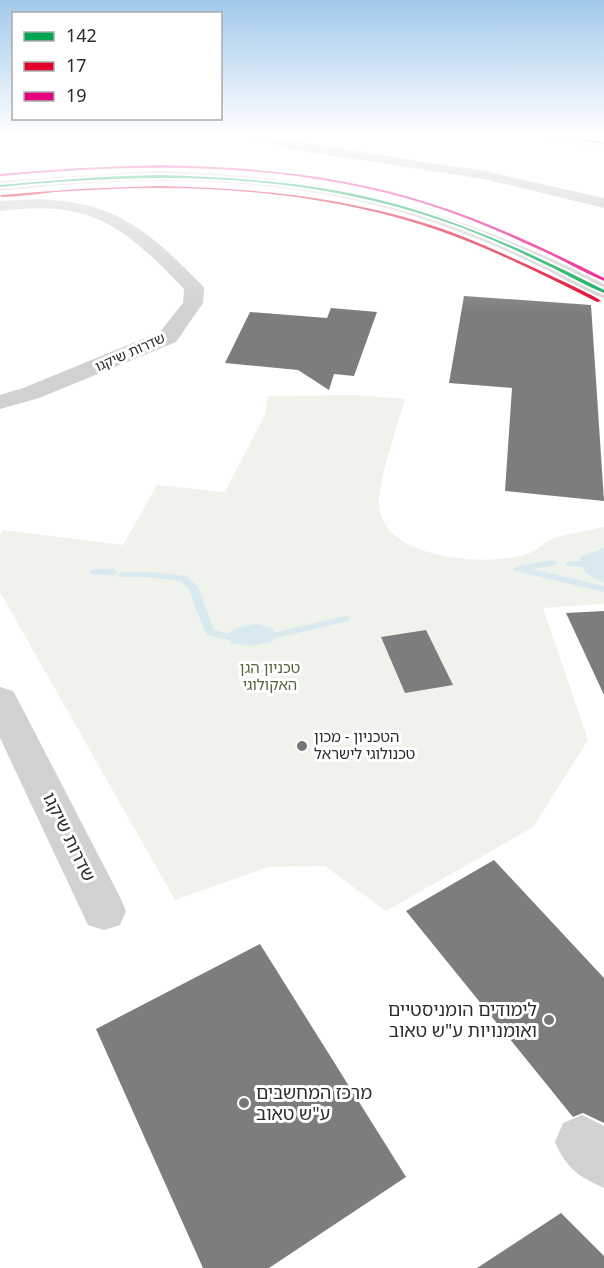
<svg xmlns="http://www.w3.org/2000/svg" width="604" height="1268" viewBox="0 0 604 1268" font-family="'Noto Sans','Noto Sans Hebrew',sans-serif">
	<rect width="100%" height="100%" fill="#fff"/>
	<path fill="#f0f3eb" d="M 355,395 L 405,399 C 398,423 377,485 379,507 C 385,560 488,567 527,554 C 537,551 544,541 554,538 C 570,533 588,531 604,527 L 604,604 L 543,608 L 588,740 L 533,827 L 386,911 L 325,866 L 268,867 L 175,900 L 0,592 L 0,534 L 3,530 L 123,545 L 157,485 L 225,492 L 265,415 L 268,396 Z"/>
	<g fill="#d8e9f0">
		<polygon points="604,548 604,583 585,573 580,557"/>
		<polygon points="255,624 273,628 276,635 271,642 252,646 229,643 229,634 236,628"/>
	</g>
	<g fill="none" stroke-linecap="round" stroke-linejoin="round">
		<g fill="#d8e9f0" fill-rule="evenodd">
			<polygon points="552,560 555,561 557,563 555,565 532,569 604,586 604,592 515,571 513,569 518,566"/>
			<polygon points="570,561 581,561 586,564 581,567 567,566 565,564 567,562"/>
			<polygon points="94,569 113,569 118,572 113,575 91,574 89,572 91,570"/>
			<polygon points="123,572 149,572 187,576 198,587 214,630 233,635 234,637 229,640 206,635 188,588 181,581 146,577 120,577 118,575 120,573"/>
			<polygon points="345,616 349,617 350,619 349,621 276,638 271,635 276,632"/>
		</g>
	</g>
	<g fill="#7d7d7d">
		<polygon points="464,296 591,305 604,501 505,491 512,388 449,383"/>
		<polygon points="331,308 377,312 354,376 334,374 329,390 298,370 225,363 250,312 327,318"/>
		<polygon points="604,611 604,695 566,613"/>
		<polygon points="426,630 453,685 405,693 381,637"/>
		<polygon points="494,860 604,978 604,1123 583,1113 573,1117 406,911"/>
		<polygon points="260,944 406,1177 269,1268 203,1268 96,1029"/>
		<polygon points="561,1213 604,1256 604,1268 477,1268"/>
	</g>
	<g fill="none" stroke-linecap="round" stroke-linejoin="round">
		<g fill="#d1d1d1" fill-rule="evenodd">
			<path d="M 150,171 C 324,174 449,206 604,284 L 604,298 C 584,293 565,279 547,270 C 514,254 480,239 446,227 C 304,174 149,174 0,191 L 0,181 Z"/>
			<path d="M 38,199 C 117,202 147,230 201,284 L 204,288 L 203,303 L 176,342 L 39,398 L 0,409 L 0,395 L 23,388 L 160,332 L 183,303 L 184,289 C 124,226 91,199 0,211 L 0,201 Z"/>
			<polygon points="0,687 13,691 18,700 120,897 126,911 120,925 104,930 88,925 0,738"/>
			<path d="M 582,1115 L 604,1126 L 604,1188 C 579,1177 566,1168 555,1142 L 563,1123 Z"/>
		</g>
		<g fill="#c4c4c4" fill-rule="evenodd">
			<polygon points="252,136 272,136 291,141 484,171 604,198 604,208 484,179 290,149 253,139"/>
			<polygon points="543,136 604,139 604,147 550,140"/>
		</g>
		<defs>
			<g id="bus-1">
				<polygon points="548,136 555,136 604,142 604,144"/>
				<path d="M 160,175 C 232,177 303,182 372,198 C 454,218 530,252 604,290 L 604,293 C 587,286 571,277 555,269 C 520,252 484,235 446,222 C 298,171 154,172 0,187 L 0,185 C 54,180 107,176 160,175 Z"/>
			</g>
			<path id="bus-2" d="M 160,186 C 249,188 336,196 421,222 C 458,233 493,249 528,265 C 543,272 558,279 573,286 C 582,291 593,295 601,301 L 597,302 C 539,273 481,243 419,224 C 335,198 246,188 159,188 C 124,188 89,190 54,192 C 36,194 18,197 0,197 L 1,195 C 54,190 107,187 160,186 Z"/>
			<path id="bus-3" d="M 162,165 C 253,167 345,175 432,204 C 492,223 548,250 604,278 L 604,281 C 585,273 566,262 547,253 C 508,235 469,218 429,205 C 290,161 144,163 0,176 L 0,174 C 54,169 108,166 162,165 Z"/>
		</defs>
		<use href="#bus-1" stroke="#fff" stroke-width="4"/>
		<use href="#bus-2" stroke="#fff" stroke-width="4"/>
		<use href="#bus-3" stroke="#fff" stroke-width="4"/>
		<use href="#bus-1" fill="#00a651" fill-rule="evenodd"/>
		<use href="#bus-2" fill="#e4002b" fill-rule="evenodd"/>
		<use href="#bus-3" fill="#e5007d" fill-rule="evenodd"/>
	</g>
	<linearGradient id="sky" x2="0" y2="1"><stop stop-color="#a1c9eb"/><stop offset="0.43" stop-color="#fff"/><stop offset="1" stop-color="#fff" stop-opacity="0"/></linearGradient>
	<rect width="604" height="313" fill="url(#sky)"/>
	<g fill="#767676" stroke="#fff" stroke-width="2">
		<circle cx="302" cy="746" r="6"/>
		<circle cx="549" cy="1020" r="6"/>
		<circle cx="244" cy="1103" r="6"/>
	</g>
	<g text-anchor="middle" stroke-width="6" stroke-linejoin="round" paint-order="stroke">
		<g font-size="14" fill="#2c2c2c" stroke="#fff">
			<text transform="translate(130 352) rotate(-24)" y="5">שדרות שיקגו</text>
		</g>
		<g font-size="15" fill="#54663c" stroke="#fff">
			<text x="270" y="673">טכניון הגן<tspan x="270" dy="17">האקולוגי</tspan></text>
		</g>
		<g font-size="15" fill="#2c2c2c" stroke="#fff" text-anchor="start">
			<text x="314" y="742">הטכניון - מכון<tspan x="314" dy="17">טכנולוגי לישראל</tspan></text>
		</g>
		<g font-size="18" fill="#2c2c2c" stroke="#fff">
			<text transform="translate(69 837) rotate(64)" y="6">שדרות שיקגו</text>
		</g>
		<g font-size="18" fill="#2c2c2c" stroke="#fff" text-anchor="end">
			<text x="537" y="1016">לימודים הומניסטיים<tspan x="537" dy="21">ואומנויות ע"ש טאוב</tspan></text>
			<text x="256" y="1099" text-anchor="start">מרכז המחשבים<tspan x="256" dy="21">ע"ש טאוב</tspan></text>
		</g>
	</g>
	<rect x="12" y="12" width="210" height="108" fill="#ffffff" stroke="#ababab" stroke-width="1.5"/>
	<rect x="24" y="32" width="30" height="9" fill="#00a651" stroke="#ababab" stroke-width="1.5"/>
	<text x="66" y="42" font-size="18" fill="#2c2c2c">142</text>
	<rect x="24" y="62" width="30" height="9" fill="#e4002b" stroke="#ababab" stroke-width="1.5"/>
	<text x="66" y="72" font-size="18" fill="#2c2c2c">17</text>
	<rect x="24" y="92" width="30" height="9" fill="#e5007d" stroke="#ababab" stroke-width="1.5"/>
	<text x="66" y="102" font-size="18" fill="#2c2c2c">19</text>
</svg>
